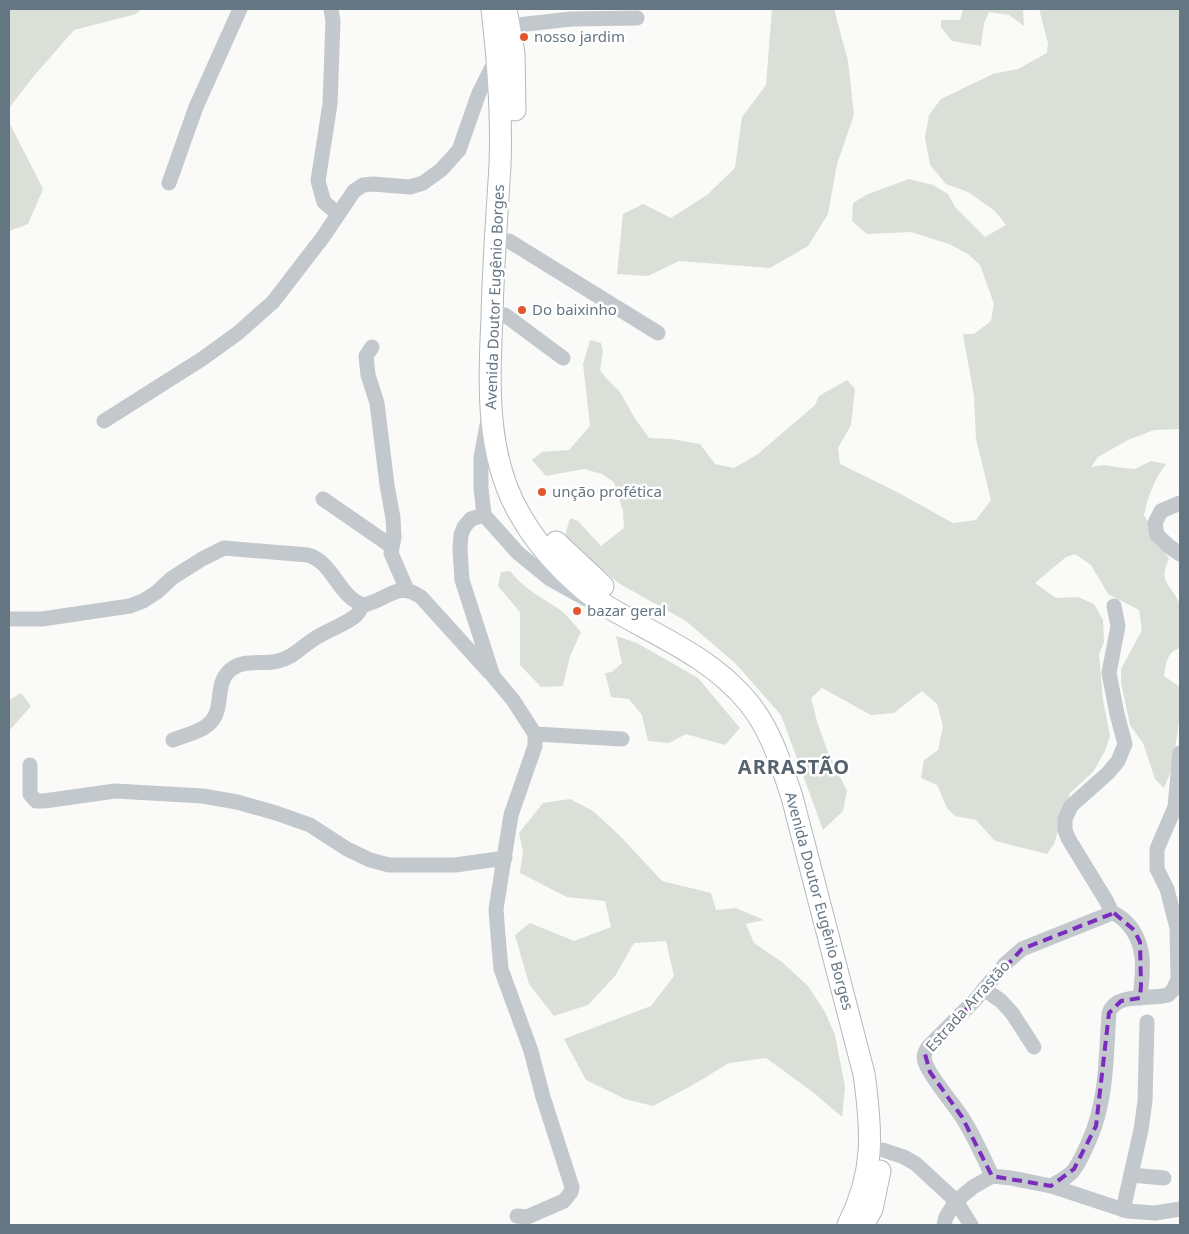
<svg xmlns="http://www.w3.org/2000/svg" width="1189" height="1234" viewBox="0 0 1189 1234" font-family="'Noto Sans',sans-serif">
	<rect width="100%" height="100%" fill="#fafaf8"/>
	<g fill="#dadfd7">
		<polygon points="9,9 142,9 136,14 74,30 33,77 9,108"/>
		<polygon points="772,9 834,9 848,61 854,115 837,164 828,214 808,246 770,268 679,261 648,276 617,274 623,214 643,204 671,218 707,195 735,168 742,117 766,85"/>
		<polygon points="963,9 1023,9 1024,26 1009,15 989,12 984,23 981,46 952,41 941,27 941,20 960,20"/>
		<path d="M 1039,9 L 1180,9 L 1180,429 L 1154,430 L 1128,440 L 1098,457 L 1091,467 L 1105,465 L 1116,467 L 1135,469 L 1151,461 L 1166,464 C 1154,480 1148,496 1144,515 L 1169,559 C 1157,584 1172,584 1180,605 C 1183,612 1180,638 1180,648 C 1167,651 1166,664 1164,676 L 1180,687 L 1180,713 L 1173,766 L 1164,788 L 1155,779 L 1143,743 L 1130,725 L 1121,683 L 1121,669 L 1142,630 L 1139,610 L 1108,594 L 1091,565 L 1075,554 L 1066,557 L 1035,583 L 1056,598 L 1078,597 L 1094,604 L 1103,620 L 1104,642 L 1099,654 L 1103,700 L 1110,736 L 1105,751 L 1093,772 L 1070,793 L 1054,844 L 1047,854 L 995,841 L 976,820 L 955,816 L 947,808 L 937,785 L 921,778 L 924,760 L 938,750 L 943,726 L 937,704 L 922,691 L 894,713 L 871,715 L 822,688 L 811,698 L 818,725 L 828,752 L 847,791 L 843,811 L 823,830 L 781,715 L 735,663 L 686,621 L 620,584 L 564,539 L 570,518 L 578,521 L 601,546 L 624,528 L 623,511 L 614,482 L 602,474 L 584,469 L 546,476 L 532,460 L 542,452 L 569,450 L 590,426 L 583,364 L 590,340 L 601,343 L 603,352 L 600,370 L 606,378 L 620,392 L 634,417 L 649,438 L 671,439 L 700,444 L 715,464 L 734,468 L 758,454 L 815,405 L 819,396 L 847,380 L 855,389 L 851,425 L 838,448 L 840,464 L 897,492 L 953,523 L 976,520 L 991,500 L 976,439 L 974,396 L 963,334 L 974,334 L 991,321 L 994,304 L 980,265 L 968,254 L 949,244 L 911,232 L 867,234 L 852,221 L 853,203 L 868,194 L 909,179 L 933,185 L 948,194 L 955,207 L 985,237 L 1006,225 L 995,211 L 968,192 L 946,184 L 930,165 L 925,137 L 929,115 L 941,99 L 993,74 L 1018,69 L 1047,53 L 1048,43 Z"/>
		<polygon points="9,122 43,189 28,224 9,231"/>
		<path d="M 510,571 C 526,590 536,594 556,607 C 566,613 574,624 581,632 L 570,656 L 563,686 L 541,687 L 520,665 L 520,612 L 498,586 L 501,572 Z"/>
		<polygon points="616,636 637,643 698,678 740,728 725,745 686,734 669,743 648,741 642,715 629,699 611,697 605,673 612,672 622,663"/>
		<polygon points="21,693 31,706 9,731 9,700"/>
		<polygon points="570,799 593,811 620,836 662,881 711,893 716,910 736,908 764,920 746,924 754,943 782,962 808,986 825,1012 835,1035 845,1087 842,1117 814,1093 766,1058 729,1063 691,1086 653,1106 625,1099 586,1080 564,1039 651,1006 674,976 666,941 634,943 615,976 588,1005 554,1016 529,984 515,935 530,923 574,941 611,927 605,901 567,897 520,873 523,851 519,833 543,803"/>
	</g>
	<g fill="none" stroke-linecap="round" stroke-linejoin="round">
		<defs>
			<g id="highway">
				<path d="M 492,9 C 498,61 502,112 500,165 C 497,216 493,266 492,317 C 489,384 485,458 522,518 C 540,550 577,588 608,607 C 657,636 711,657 748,702 C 771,730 781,764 792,797 L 864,1074 C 872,1131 875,1172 848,1225"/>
				<polyline points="506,9 514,53 515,110"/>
				<polyline points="556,542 603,586"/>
				<polyline points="863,1225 872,1209 880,1171"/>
			</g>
		</defs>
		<use href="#highway" stroke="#b4b9bd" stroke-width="23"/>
		<g stroke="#c3c8cc" stroke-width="15">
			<polyline points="331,9 333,21 330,104 318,181 324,202 338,214"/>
			<polyline points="509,26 571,19 637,18"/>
			<polyline points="169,183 196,107 240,9"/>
			<polyline points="509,241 658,333"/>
			<polyline points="505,315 563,358"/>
			<polyline points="372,347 366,356 368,375 377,403 387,485 393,518 394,537 391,553 407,590"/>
			<polyline points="488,420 481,457 481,488 484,515 518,553 550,579 586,599"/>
			<polyline points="104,421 202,359 238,333 273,302 323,237 354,191 363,185 373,184 410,187 423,183 441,170 459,150 479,93 496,59"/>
			<polyline points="323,499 391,546"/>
			<polyline points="1180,503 1161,511 1155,523 1157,535 1170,547 1180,554"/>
			<polyline points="484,515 471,519 464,527 461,535 460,549 462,580 493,676 513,700 535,734 535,746 511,815 496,909 498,935 501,969 531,1051 543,1097 572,1187 571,1192 564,1201 527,1217 517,1216"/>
			<path d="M 1114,606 L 1118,626 L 1109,673 L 1117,714 L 1125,744 L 1118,761 L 1108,773 L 1071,806 L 1065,819 L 1065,830 L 1068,838 L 1107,902 L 1112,913 C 1118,914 1123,919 1127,923 C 1147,944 1143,972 1140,998"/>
			<path d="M 9,619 L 42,619 L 130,606 L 143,601 L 157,592 L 172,578 L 202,559 L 224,548 L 308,555 C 333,562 338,596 363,605 C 387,601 397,580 421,597 L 489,672"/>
			<polyline points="535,734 622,739"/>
			<path d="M 173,740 C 185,735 202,732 211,722 C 225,707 213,681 233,668 C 246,659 264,665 278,661 C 294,657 300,648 314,639 C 326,631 342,626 354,617 C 358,615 360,609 363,605"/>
			<polyline points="30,765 30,794 36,801 44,801 115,791 203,796 237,802 276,813 310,825 347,849 370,860 389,865 455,865 505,858"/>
			<polyline points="984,989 1001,1001 1012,1013 1034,1047"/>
			<polyline points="883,1150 904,1157 916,1164 956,1201 971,1225"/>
			<polyline points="1131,1175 1164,1178"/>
			<path d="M 992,1176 C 983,1156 974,1136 962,1117 C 952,1102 930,1077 925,1062 C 923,1056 925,1052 928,1047 L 975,1000 L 1005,964 L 1022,949 L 1112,913"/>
			<path d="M 1051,1186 C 1058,1182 1067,1178 1073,1171 C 1080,1162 1084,1152 1089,1141 C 1107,1101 1106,1056 1109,1013 C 1116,992 1150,1000 1168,995 L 1173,990 L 1178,979 L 1177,928 L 1167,889 L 1157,869 L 1157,849 L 1175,807 L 1180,753"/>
			<polyline points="1123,1210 1141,1130 1145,1101 1147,1022"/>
			<polyline points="944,1225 946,1217 956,1201 973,1187 992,1176 1011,1178 1051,1186 1127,1211 1155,1213 1180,1209"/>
		</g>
		<use href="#highway" stroke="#fff" stroke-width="21"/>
	</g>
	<path fill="none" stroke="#7b2cbf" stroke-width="4" stroke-dasharray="10 6" stroke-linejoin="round" d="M 1114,913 L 1134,930 L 1140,942 L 1141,985 L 1140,998 L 1121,1001 L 1109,1013 L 1096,1126 L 1074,1169 L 1051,1186 L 992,1176 L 962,1117 L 930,1072 L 925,1054 L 1022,949 Z"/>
	<g fill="#e4572e" stroke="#fff" stroke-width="2">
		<circle cx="524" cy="37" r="5"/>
		<circle cx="522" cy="310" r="5"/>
		<circle cx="542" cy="492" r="5"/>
		<circle cx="577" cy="611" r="5"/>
	</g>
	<g text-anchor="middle" stroke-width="5" stroke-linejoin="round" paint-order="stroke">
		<g font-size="15" fill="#657683" stroke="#fff" text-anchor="start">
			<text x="534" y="42">nosso jardim</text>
			<text x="532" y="315">Do baixinho</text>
			<text x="552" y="497">unção profética</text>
			<text x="587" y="616">bazar geral</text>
		</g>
		<g font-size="15" fill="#657683" stroke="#fff">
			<text transform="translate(495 297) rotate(-88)" y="5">Avenida Doutor Eugênio Borges</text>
			<text transform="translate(819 901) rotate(75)" y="5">Avenida Doutor Eugênio Borges</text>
			<text transform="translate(968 1006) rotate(-48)" y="5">Estrada Arrastão</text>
		</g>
		<g font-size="20" font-weight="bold" letter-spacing="1" fill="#57646e" stroke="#fff">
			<text x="794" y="774">ARRASTÃO</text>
		</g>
	</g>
	<rect width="1189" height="1234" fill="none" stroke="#657683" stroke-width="20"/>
</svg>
